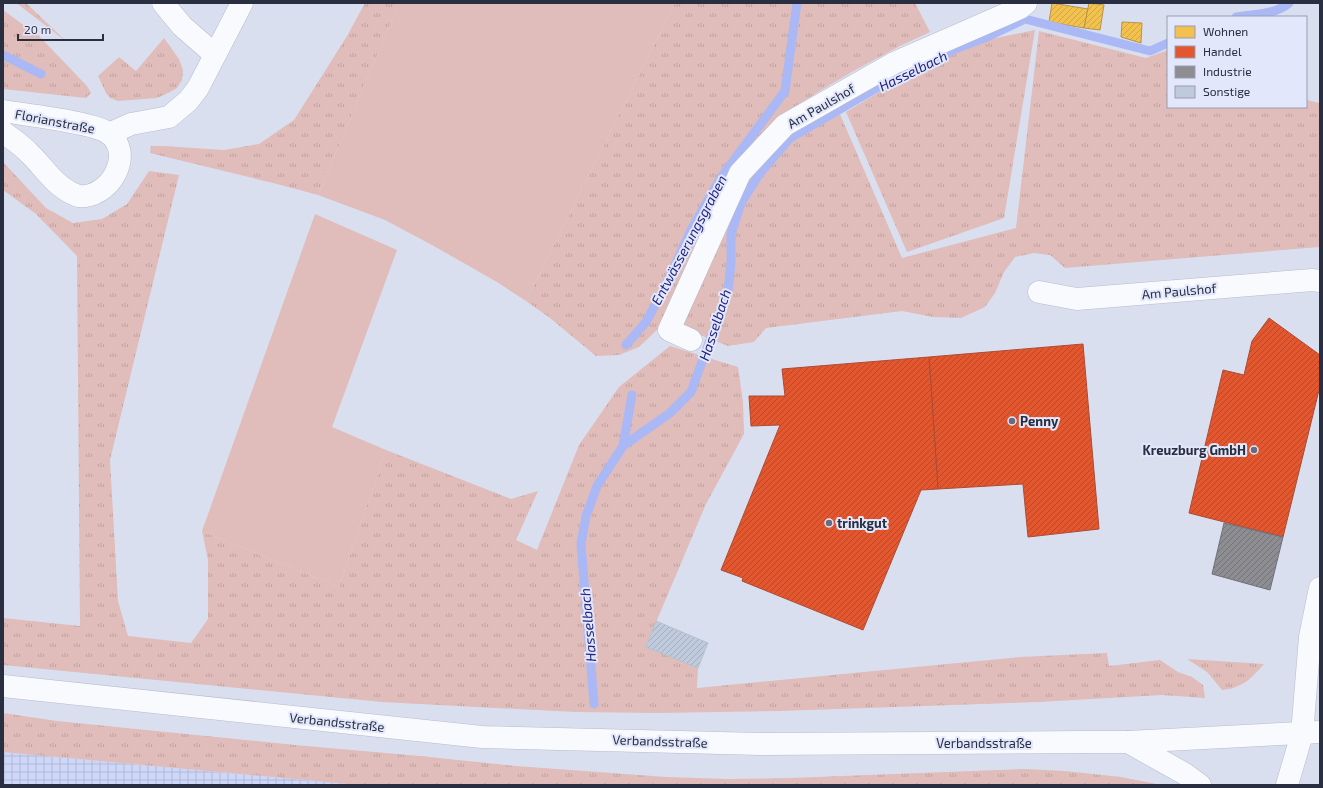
<svg xmlns="http://www.w3.org/2000/svg" width="1323" height="788" viewBox="0 0 1323 788" font-family="'Exo 2',sans-serif">
	<defs>
		<pattern id="industrial-grid" width="8" height="8" patternUnits="userSpaceOnUse"><rect width="8" height="8" fill="#ced7f7"/><path d="M0 4h8M4 0v8" fill="none" stroke="#b1b9d5"/></pattern>
		<pattern id="grass-tufts" width="24" height="20" patternUnits="userSpaceOnUse"><rect width="24" height="20" fill="#e0bcba"/><path d="M3 7l-1-3M5 7V3M7 7l1-3M15 17l-1-3M17 17v-4M19 17l1-3" fill="none" stroke="#c0a2a1"/></pattern>
		<pattern id="homes-hatch" width="6" height="6" patternUnits="userSpaceOnUse"><rect width="6" height="6" fill="#f2c14e"/><path d="M-1 1l2-2M0 6l6-6M5 7l2-2" fill="none" stroke="#d0a645"/></pattern>
		<pattern id="shops-hatch" width="6" height="6" patternUnits="userSpaceOnUse"><rect width="6" height="6" fill="#e4572e"/><path d="M-1 1l2-2M0 6l6-6M5 7l2-2" fill="none" stroke="#b94829"/></pattern>
		<pattern id="industry-hatch" width="6" height="6" patternUnits="userSpaceOnUse"><rect width="6" height="6" fill="#8d8d92"/><path d="M-1 1l2-2M0 6l6-6M5 7l2-2" fill="none" stroke="#737479"/></pattern>
		<pattern id="building-hatch" width="6" height="6" patternUnits="userSpaceOnUse"><rect width="6" height="6" fill="#c0cadd"/><path d="M-1 1l2-2M0 6l6-6M5 7l2-2" fill="none" stroke="#a5aebf"/></pattern>
	</defs>
	<rect width="100%" height="100%" fill="#dadfef"/>
	<polygon fill="url(#industrial-grid)" points="3,752 358,785 3,785"/>
	<g fill="url(#grass-tufts)">
		<polygon points="16,3 26,3 67,42 19,5"/>
		<polygon points="365,3 399,3 318,195 277,184 150,153 151,146 163,146 224,150 259,144 294,120 347,36"/>
		<polygon points="675,3 915,3 930,32 900,46 857,69 823,89 783,114 683,281 658,329 639,347 619,355 596,356 550,318 526,301"/>
		<polygon points="3,10 40,37 87,86 91,93 86,98 3,89"/>
		<polygon points="1035,30 1004,218 907,252 846,112 911,73 982,41"/>
		<polygon points="1039,31 1146,58 1168,50 1168,107 1306,107 1306,100 1320,103 1320,247 1065,268 1050,255 1034,253 1015,257 1004,272 995,293 985,307 961,318 933,317 902,311 766,328 754,342 728,346 695,333 682,326 746,178 790,132 836,105 902,258 1016,228"/>
		<polygon points="164,38 179,59 183,70 182,80 177,88 170,92 157,98 118,101 110,98 106,93 98,76 119,57 136,71"/>
		<polygon points="3,162 46,208 73,223 102,219 127,204 149,171 179,175 110,460 118,601 128,636 191,643 208,619 208,560 202,531 339,587 386,450 511,499 538,491 516,540 537,550 579,445 619,387 670,346 738,367 743,402 744,434 706,504 646,646 698,668 697,688 1020,657 1107,653 1109,666 1160,660 1178,672 1192,677 1203,685 1205,698 1162,695 1039,702 780,711 657,713 575,712 382,702 3,665 3,618 80,626 77,256 36,214 3,190"/>
		<path d="M 1187,659 L 1264,664 C 1251,679 1242,688 1222,690 L 1207,672 Z"/>
		<polygon points="3,713 57,721 295,745 420,756 516,766 666,777 728,779 790,778 1025,769 1065,771 1121,777 1162,785 358,785 3,752"/>
	</g>
	<g fill="#e0bcba">
		<polygon points="399,3 675,3 526,301 497,282 432,245 385,220 318,195"/>
		<polygon points="315,214 397,250 332,427 386,450 339,587 202,531"/>
	</g>
	<g fill="url(#homes-hatch)" stroke="#b6954a">
		<polygon points="1052,3 1088,9 1084,28 1049,22"/>
		<polygon points="1089,3 1104,5 1100,30 1084,28"/>
		<polygon points="1122,22 1142,23 1141,43 1121,37"/>
	</g>
	<g fill="url(#shops-hatch)" stroke="#ac4b34">
		<polygon points="1269,318 1320,355 1320,386 1283,537 1189,513 1223,370 1244,375 1252,341"/>
		<polygon points="1083,344 1099,529 1028,537 1023,484 938,489 929,357"/>
		<polygon points="929,357 938,489 921,490 863,630 742,581 743,578 721,570 780,425 751,426 749,396 785,396 782,369"/>
	</g>
	<polygon fill="url(#industry-hatch)" stroke="#6f707a" points="1224,523 1283,537 1270,590 1212,574"/>
	<g fill="none" stroke-linecap="round" stroke-linejoin="round">
		<g stroke="#aab8f6" stroke-width="9">
			<path d="M 1236,17 C 1253,14 1275,15 1289,3"/>
			<polyline points="3,55 41,74"/>
			<polyline points="626,345 646,322 667,283 690,232 720,179 785,91 797,3"/>
			<polyline points="623,446 632,395"/>
			<polyline points="594,704 581,544 586,516 597,486 623,446 670,413 691,392 728,291 731,263 731,234 741,203 760,173 790,138 873,90 955,49 987,37 1025,19 1150,51 1168,43"/>
		</g>
	</g>
	<polygon fill="url(#building-hatch)" stroke="#b8c1d0" points="656,621 708,643 698,668 646,647"/>
	<g fill="none" stroke-linecap="round" stroke-linejoin="round">
		<defs>
			<g id="minor">
				<polyline points="163,3 182,26 214,54"/>
				<path d="M 3,111 C 25,115 95,122 110,134 C 133,155 112,193 85,196 C 82,196 79,197 76,195 C 55,187 45,168 29,153 C 22,145 12,139 3,132"/>
				<polyline points="109,134 131,124 169,117 188,101 198,88 242,3"/>
				<polyline points="1039,292 1077,299 1312,280 1320,281"/>
				<polyline points="691,340 669,330 740,173 785,125 894,63 1020,8 1026,3"/>
				<polyline points="1128,742 1185,774 1200,785"/>
				<polyline points="1287,785 1302,734 1310,637 1320,588"/>
			</g>
			<polyline id="major" points="3,686 482,737 761,744 1085,742 1128,742 1320,732"/>
		</defs>
		<use href="#minor" stroke="#b7bbcb" stroke-width="23"/>
		<use href="#major" stroke="#b7bbcb" stroke-width="23"/>
		<use href="#minor" stroke="#f9fafd" stroke-width="22"/>
		<use href="#major" stroke="#f9fafd" stroke-width="22"/>
	</g>
	<g fill="#686c7e" stroke="#e2e7fb" stroke-width="1.5">
		<circle cx="1012" cy="421" r="4"/>
		<circle cx="1254" cy="450" r="4"/>
		<circle cx="829" cy="523" r="4"/>
	</g>
	<g text-anchor="middle" stroke-width="4" stroke-linejoin="round" paint-order="stroke">
		<g font-size="13" fill="#2a2e41" stroke="#e2e7fb">
			<text transform="translate(821 106) rotate(-30)" y="5">Am Paulshof</text>
			<text transform="translate(55 121) rotate(11)" y="5">Florianstraße</text>
			<text transform="translate(1179 291) rotate(-5)" y="5">Am Paulshof</text>
			<text transform="translate(337 722) rotate(6)" y="5">Verbandsstraße</text>
			<text transform="translate(660 741) rotate(2)" y="5">Verbandsstraße</text>
			<text x="984" y="748">Verbandsstraße</text>
		</g>
		<g font-size="13" font-weight="bold" fill="#2a2e41" stroke="#e2e7fb" text-anchor="start">
			<text x="1020" y="426">Penny</text>
			<text x="1246" y="455" text-anchor="end">Kreuzburg GmbH</text>
			<text x="837" y="528">trinkgut</text>
		</g>
		<g font-size="14" font-style="italic" fill="#232480" stroke="#e2e7fb">
			<text transform="translate(913 71) rotate(-26)" y="5">Hasselbach</text>
			<text transform="translate(689 240) rotate(-62)" y="5">Entwässerungsgraben</text>
			<text transform="translate(715 325) rotate(-72)" y="5">Hasselbach</text>
			<text transform="translate(588 625) rotate(-95)" y="5">Hasselbach</text>
		</g>
	</g>
	<rect width="1323" height="788" fill="none" stroke="#2a2e41" stroke-width="8"/>
	<rect x="1167" y="16" width="140" height="92" fill="#e2e7fb" stroke="#989db1"/>
	<rect x="1175" y="26" width="20" height="12" fill="#f2c14e" stroke="#989db1"/>
	<text x="1203" y="36" font-size="12" fill="#2a2e41">Wohnen</text>
	<rect x="1175" y="46" width="20" height="12" fill="#e4572e" stroke="#989db1"/>
	<text x="1203" y="56" font-size="12" fill="#2a2e41">Handel</text>
	<rect x="1175" y="66" width="20" height="12" fill="#8d8d92" stroke="#989db1"/>
	<text x="1203" y="76" font-size="12" fill="#2a2e41">Industrie</text>
	<rect x="1175" y="86" width="20" height="12" fill="#c0cadd" stroke="#989db1"/>
	<text x="1203" y="96" font-size="12" fill="#2a2e41">Sonstige</text>
	<path d="M18 34v6h85v-6" fill="none" stroke="#2a2e41" stroke-width="2"/>
	<text x="24" y="34" font-size="12" fill="#2a2e41" stroke="#e2e7fb" stroke-width="3" paint-order="stroke">20 m</text>
</svg>
